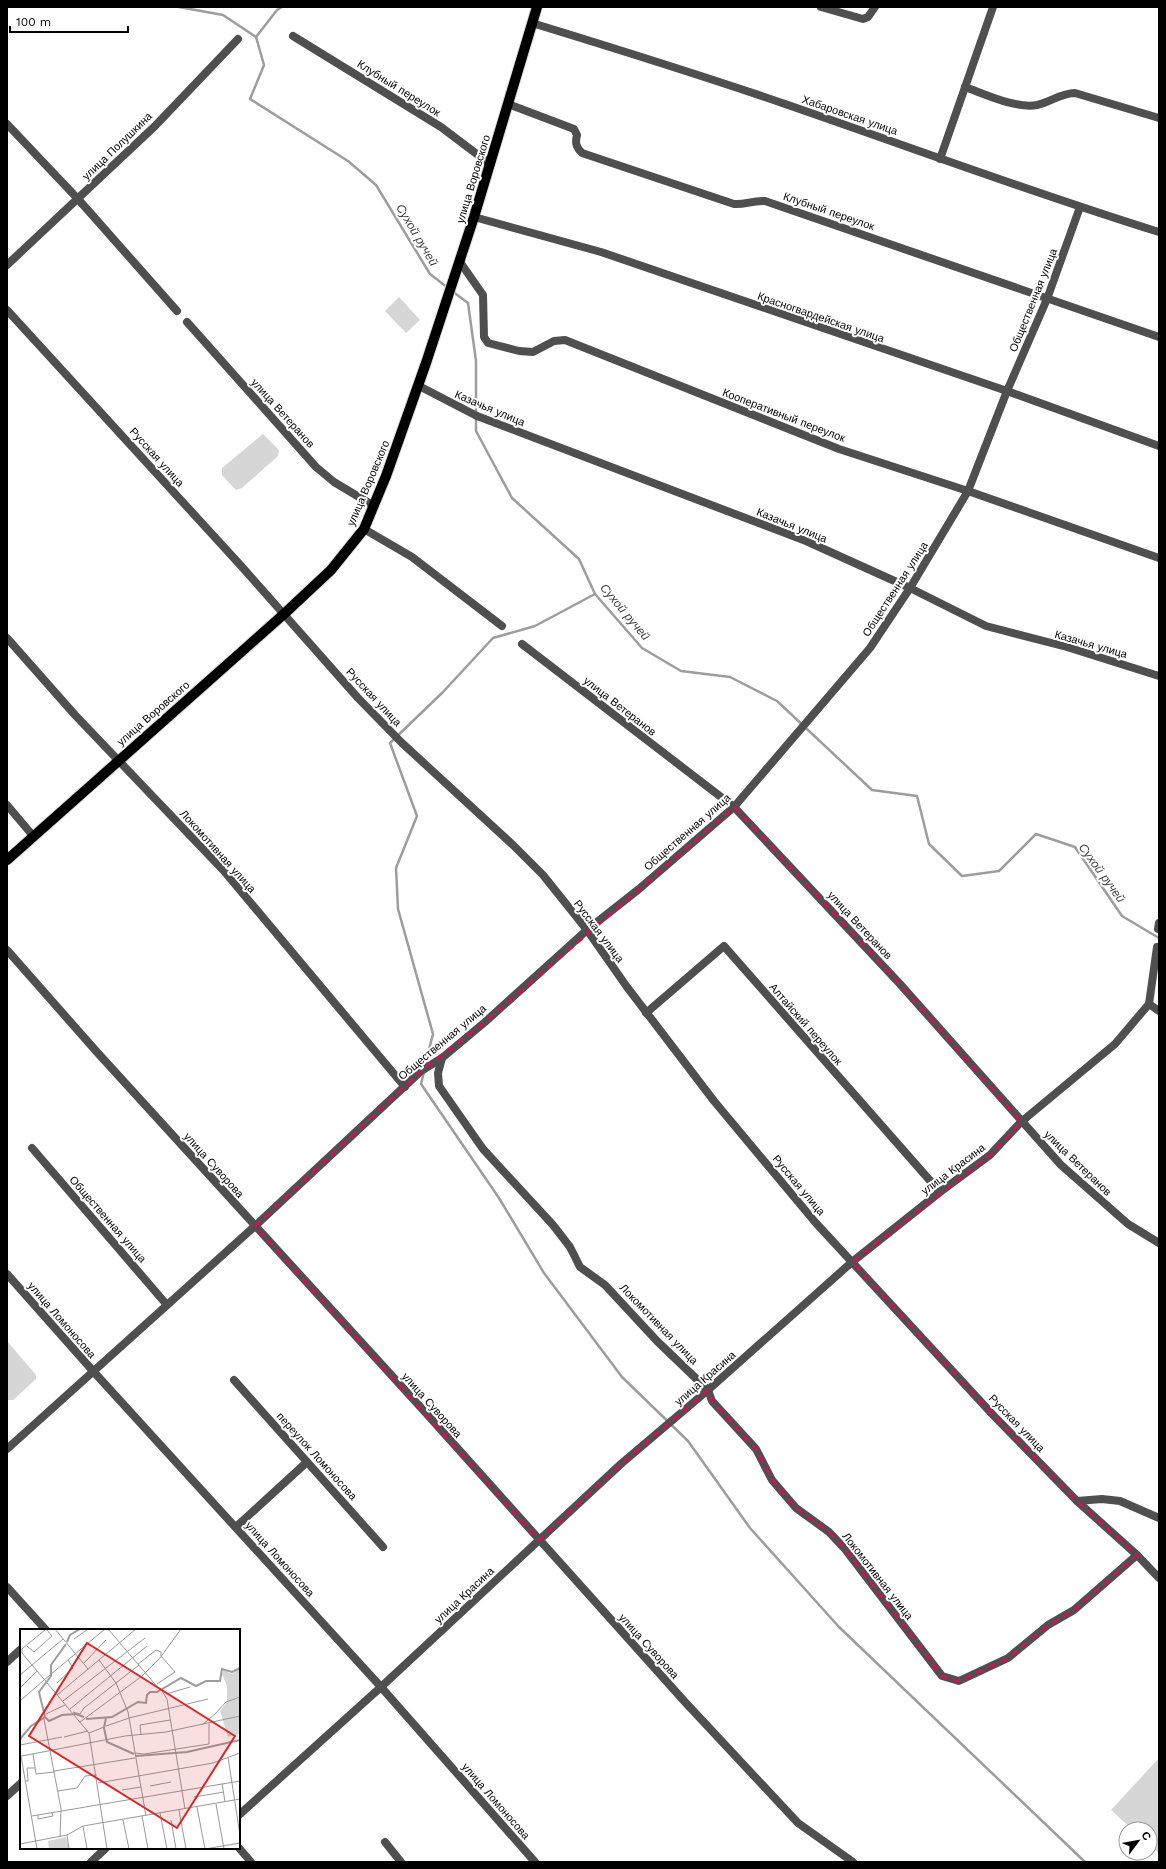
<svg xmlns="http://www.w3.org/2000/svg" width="1166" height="1869" viewBox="0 0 1166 1869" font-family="'Work Sans',sans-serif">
	<rect width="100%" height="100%" fill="#fff"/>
	<g fill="#d6d6d6">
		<polygon points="399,297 420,320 406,333 385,311"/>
		<polygon points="263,434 279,450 278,456 242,488 236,490 222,475 222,468"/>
		<polygon points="7,1341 36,1375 36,1379 13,1400 7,1400"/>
		<polygon points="1159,1758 1159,1853 1150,1845 1150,1829 1132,1829 1111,1810"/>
	</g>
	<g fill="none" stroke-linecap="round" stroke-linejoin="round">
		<g stroke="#9d9d9d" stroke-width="2.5">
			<polyline points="179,7 223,15 256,37 277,10 282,7"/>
			<polyline points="256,37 264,65 250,99 348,161 376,185 430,274 448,288"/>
			<polyline points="452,291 468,303 476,361 476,413"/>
			<polyline points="476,418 476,431 512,498 579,559 595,594 642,648 681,671 730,677 777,701 872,790 917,796 929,844 962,876 999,871 1036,834 1075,847 1122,916 1159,938"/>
			<polyline points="425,1065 433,1034 398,909 396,868 417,816 390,743 443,692 493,638 535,626 595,594"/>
			<polyline points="424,1072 421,1084 499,1198 544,1273 622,1377 688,1441 750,1528 839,1627 1085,1862"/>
		</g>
		<defs>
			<polyline id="major" points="7,860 284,614 331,570 364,529 386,476 426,363 474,217 537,7"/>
		</defs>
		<use href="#major" stroke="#dbdbdb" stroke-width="12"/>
		<g stroke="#4f4f4f" stroke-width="8">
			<polyline points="821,7 863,19 868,17 875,7"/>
			<path d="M 532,23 C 617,49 701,75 785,104 C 910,147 1033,193 1159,232"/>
			<polyline points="293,36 441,127 490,164"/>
			<path d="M 965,87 C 985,94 1016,109 1037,105 C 1051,102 1061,93 1075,93 L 1159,118"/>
			<path d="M 508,104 L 574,129 L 577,135 C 575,143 576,147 582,153 L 734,204 C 745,205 753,200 765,201 L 1159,337"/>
			<polyline points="7,124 78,199 177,311"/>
			<polyline points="940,159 993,7"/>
			<polyline points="474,217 601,252 1007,391 1159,446"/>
			<polyline points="460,262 483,295 484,337 488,343 519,351 533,352 554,341 565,340 839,449 968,491 1159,558"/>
			<polyline points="7,265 155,126 238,39"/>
			<polyline points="7,310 243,568 358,698 402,743 513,845 543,875 587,930 627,987 714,1101 815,1222 994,1416 1077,1501 1137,1555 1159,1578"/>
			<polyline points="187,322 316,467 334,482 374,506"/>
			<polyline points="419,386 477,416 806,541 910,588 986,626 1067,647 1159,676"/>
			<polyline points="364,529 412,557 502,626"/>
			<polyline points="7,638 75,715 224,871 405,1087"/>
			<polyline points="522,644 734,807 900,984 1061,1165 1128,1224 1159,1243"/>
			<polyline points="7,805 34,837"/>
			<polyline points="1158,929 1159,923"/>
			<polyline points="7,950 96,1051 425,1412 685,1702 798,1823 853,1862"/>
			<polyline points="1149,1004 1159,1011"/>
			<polyline points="646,1013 724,946 940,1192"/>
			<polyline points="442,1058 438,1073 439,1086 483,1149 553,1225 570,1247 580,1267 605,1285 657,1341 708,1390 712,1401 756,1449 772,1480 796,1508 829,1532 845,1549 942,1676 959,1681 1008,1658 1048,1625 1074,1610 1137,1555"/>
			<polyline points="32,1148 167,1305"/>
			<polyline points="7,1274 93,1371 381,1687 535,1862"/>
			<polyline points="234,1380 383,1547"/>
			<polyline points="7,1449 255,1226 421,1071 442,1058 485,1022 587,930 639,889 734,807 870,648 910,588 968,491 1007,391 1047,299 1080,207"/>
			<polyline points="1077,1501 1102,1499 1120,1501 1159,1518"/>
			<polyline points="236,1527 307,1462"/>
			<polyline points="7,1587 46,1630"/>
			<polyline points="7,1662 21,1649"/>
			<polyline points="7,1796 21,1783"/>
			<polyline points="239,1815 381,1687 622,1463 708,1390 852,1262 940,1192 990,1155 1021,1122 1115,1044 1149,1004 1157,947"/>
			<polyline points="385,1842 401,1862"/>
			<polyline points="239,1848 251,1862"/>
			<polyline points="91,1862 106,1848"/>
		</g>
		<use href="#major" stroke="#000" stroke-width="10"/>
	</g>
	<path fill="none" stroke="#c2185b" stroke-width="3" stroke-dasharray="8 5" stroke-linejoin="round" d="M 734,807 L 900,984 L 1021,1122 L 990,1155 L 852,1262 L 994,1416 L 1077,1501 L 1137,1555 L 1074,1610 L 1048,1625 L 1008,1658 L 959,1681 L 942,1676 L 845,1549 L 829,1532 L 796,1508 L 772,1480 L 756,1449 L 712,1401 L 708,1390 L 622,1463 L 539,1540 L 255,1226 L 421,1071 L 485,1022 Z"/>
	<g text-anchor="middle" stroke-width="4" stroke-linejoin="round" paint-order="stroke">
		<g font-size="11" fill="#000" stroke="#fff">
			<text transform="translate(399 88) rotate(32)" y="4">Клубный переулок</text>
			<text transform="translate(850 115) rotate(19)" y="4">Хабаровская улица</text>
			<text transform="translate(117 146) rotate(-44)" y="4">улица Полушкина</text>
			<text transform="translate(473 179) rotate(-73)" y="4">улица Воровского</text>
			<text transform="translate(829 211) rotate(19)" y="4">Клубный переулок</text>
			<text transform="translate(1033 300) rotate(-68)" y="4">Общественная улица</text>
			<text transform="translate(821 317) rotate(19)" y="4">Красногвардейская улица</text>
			<text transform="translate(490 408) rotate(23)" y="4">Казачья улица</text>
			<text transform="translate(283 413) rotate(48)" y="4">улица Ветеранов</text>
			<text transform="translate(784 415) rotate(21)" y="4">Кооперативный переулок</text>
			<text transform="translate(157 457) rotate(48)" y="4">Русская улица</text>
			<text transform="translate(368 483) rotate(-67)" y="4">улица Воровского</text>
			<text transform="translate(792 525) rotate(22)" y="4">Казачья улица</text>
			<text transform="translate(895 589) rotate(-57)" y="4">Общественная улица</text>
			<text transform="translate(1091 644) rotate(16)" y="4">Казачья улица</text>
			<text transform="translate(374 697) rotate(47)" y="4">Русская улица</text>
			<text transform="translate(620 706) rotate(38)" y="4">улица Ветеранов</text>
			<text transform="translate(153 713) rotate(-41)" y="4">улица Воровского</text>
			<text transform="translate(687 832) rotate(-41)" y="4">Общественная улица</text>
			<text transform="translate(218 851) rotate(48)" y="4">Локомотивная улица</text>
			<text transform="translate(860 925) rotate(47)" y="4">улица Ветеранов</text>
			<text transform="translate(599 931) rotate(53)" y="4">Русская улица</text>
			<text transform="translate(806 1024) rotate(49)" y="4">Алтайский переулок</text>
			<text transform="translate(442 1042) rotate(-40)" y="4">Общественная улица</text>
			<text transform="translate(1078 1163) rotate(44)" y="4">улица Ветеранов</text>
			<text transform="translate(214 1165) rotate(48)" y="4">улица Суворова</text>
			<text transform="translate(953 1169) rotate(-37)" y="4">улица Красина</text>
			<text transform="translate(799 1185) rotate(50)" y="4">Русская улица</text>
			<text transform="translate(108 1219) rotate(49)" y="4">Общественная улица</text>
			<text transform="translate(62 1320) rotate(49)" y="4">улица Ломоносова</text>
			<text transform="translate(659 1324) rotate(46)" y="4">Локомотивная улица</text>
			<text transform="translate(705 1378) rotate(-41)" y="4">улица Красина</text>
			<text transform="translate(432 1405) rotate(48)" y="4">улица Суворова</text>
			<text transform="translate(1017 1423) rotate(46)" y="4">Русская улица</text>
			<text transform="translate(317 1456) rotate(48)" y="4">переулок Ломоносова</text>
			<text transform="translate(280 1559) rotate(48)" y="4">улица Ломоносова</text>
			<text transform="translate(878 1576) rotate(52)" y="4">Локомотивная улица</text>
			<text transform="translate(464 1595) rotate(-43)" y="4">улица Красина</text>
			<text transform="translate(649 1646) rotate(48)" y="4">улица Суворова</text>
			<text transform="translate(496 1801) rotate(49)" y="4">улица Ломоносова</text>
		</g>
		<g font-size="12" font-style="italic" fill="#3e3e3e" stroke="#fff">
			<text transform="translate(417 235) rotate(59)" y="4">Сухой ручей</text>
			<text transform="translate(625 612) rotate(50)" y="4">Сухой ручей</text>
			<text transform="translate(1102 873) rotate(54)" y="4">Сухой ручей</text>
		</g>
	</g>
	<g transform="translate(20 1629)">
		<rect width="220" height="220" fill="#fff"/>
		<path d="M 219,39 L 220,105 L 208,108 L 200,82 L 207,73 L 207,57 L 202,45 L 204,41 L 212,45 ZM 46,208 L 49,220 L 29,220 L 28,212 Z" fill="#d6d6d6"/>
		<path fill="none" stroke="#9d9d9d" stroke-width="2" d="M 47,13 L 50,6 L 60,0M 25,88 L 29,92 L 42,86 L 56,85 L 64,88M 86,89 L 84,99 L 87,113 L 114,125M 66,90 L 92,88 L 118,73 L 126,74 L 127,66 L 130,63 L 137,63 L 161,49 L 176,57 L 186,52 L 200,52 L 202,40 L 212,43 L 220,39M 0,110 L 11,97 L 25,88 L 19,63 L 31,47 L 31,36 L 46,15M 116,127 L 167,123 L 220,111"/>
		<path fill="none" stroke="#999" stroke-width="1" d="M 26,0 L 2,20 L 2,24 L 69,104 L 87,220M 35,0 L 68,40M 88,0 L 140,61M 54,10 L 68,0M 7,17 L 14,23 L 32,7 L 26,0M 79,31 L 96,54 L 108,83 L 126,187M 64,34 L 86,11M 118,35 L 136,21 L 141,23 L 141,27 L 155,43 L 137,55M 0,46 L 43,10M 24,51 L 85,0M 37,54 L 53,39 L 48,31M 0,59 L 17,42M 142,62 L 147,70 L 165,180M 146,65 L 170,58M 37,66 L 116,0M 0,72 L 24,51M 43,72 L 125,9M 50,80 L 127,17M 53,83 L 60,85 L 64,79 L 119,36M 26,85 L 45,76M 24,90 L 41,180 L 40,208M 60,93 L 122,47 L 140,29 L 161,0M 182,96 L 196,84 L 206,73 L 220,68M 86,97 L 109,89 L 188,70M 69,104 L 84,98M 121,106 L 120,96 L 150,91M 44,108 L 68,102M 0,116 L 42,108M 0,121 L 17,220M 115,124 L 124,125 L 189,115 L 189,94M 13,125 L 16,145 L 34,143M 2,127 L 105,107 L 146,103 L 220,87M 208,128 L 220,206M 34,142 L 115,129M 6,152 L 8,152 L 7,139 L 15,139M 78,154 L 193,134 L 220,124M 202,154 L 205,173M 130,157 L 151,153M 102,161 L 121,158M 38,162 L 57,159 L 65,147 L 77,146M 174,168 L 204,163M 196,175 L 204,220M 177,178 L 185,220M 159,181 L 166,220M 140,184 L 147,220M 18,186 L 18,190 L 33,187 L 32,184M 12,187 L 220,152M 122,187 L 128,220M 103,191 L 109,220M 151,191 L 156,220M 63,197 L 67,220M 47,206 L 49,220M 0,215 L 47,206 L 63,197 L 220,170M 185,220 L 220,214"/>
		<path fill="#d62828" fill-opacity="0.15" stroke="#d62828" stroke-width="2" d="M 67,14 L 215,107 L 157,199 L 9,107 Z"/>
		<rect width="220" height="220" fill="none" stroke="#000" stroke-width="2"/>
	</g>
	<rect width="1166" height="1869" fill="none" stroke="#000000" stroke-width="16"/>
	<g transform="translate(1138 1841) rotate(58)"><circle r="19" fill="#ffffff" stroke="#999999"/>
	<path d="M0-3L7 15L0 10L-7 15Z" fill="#000000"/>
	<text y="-6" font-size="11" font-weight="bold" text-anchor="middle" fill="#000000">С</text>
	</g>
	<path d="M10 26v6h118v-6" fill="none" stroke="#000000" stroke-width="2"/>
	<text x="16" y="26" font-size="12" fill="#000000" stroke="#ffffff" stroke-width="3" paint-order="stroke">100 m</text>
</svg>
